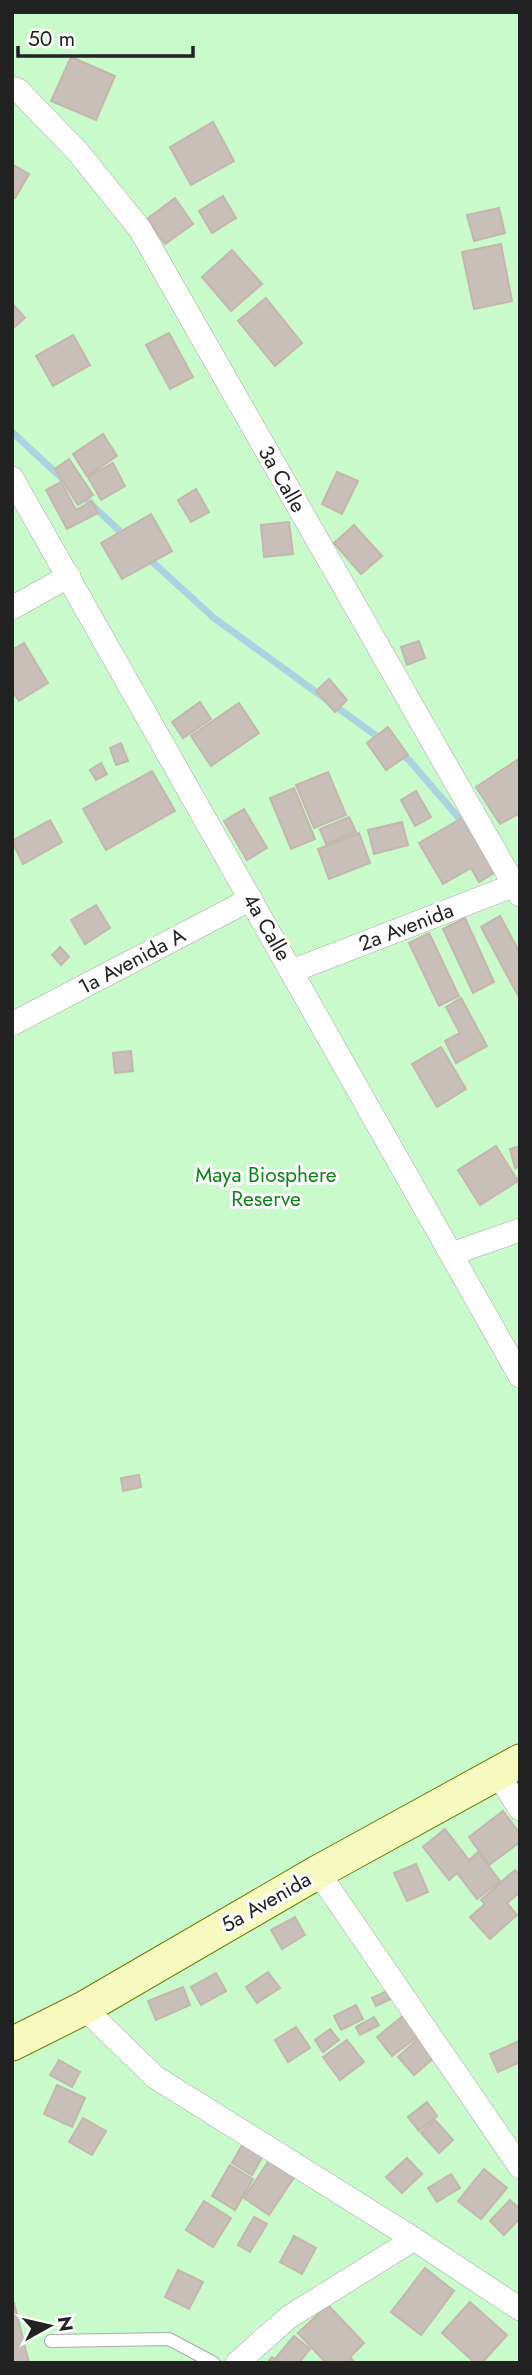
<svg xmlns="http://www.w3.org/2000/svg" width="532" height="2375" viewBox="0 0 532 2375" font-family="Jost,sans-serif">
	<rect width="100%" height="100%" fill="#f2efe9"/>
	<rect fill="#c8facc" x="12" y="12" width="508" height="2351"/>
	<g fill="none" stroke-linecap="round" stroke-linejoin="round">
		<g stroke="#aad3df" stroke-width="7">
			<polyline points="12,432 66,482"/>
			<polyline points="80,494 125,536"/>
			<polyline points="146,556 214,618 382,740"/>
			<polyline points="397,751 409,760 465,825"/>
		</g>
	</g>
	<g fill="#c7bfb8" stroke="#c4b6ab" stroke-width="2">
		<polygon points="71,57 115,76 96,120 51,101"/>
		<polygon points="213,122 234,161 191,185 170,147"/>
		<polygon points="12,164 29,174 15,198 12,196"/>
		<polygon points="223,196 236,218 212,233 199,211"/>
		<polygon points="175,198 193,224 165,244 147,219"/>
		<polygon points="499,208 505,233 474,241 467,215"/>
		<polygon points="501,244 512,301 474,309 462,252"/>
		<polygon points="232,250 262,284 231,311 202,277"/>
		<polygon points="266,298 302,343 275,366 238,321"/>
		<polygon points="12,303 25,318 12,329"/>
		<polygon points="169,333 193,377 170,389 146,345"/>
		<polygon points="73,335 90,365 53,386 36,356"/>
		<polygon points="103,434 117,456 87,476 73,454"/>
		<polygon points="69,459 93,495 78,505 55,469"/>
		<polygon points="113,463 125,486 101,500 88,477"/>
		<polygon points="337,472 358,481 342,514 322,504"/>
		<polygon points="61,482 76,510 92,501 98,513 67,529 46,490"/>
		<polygon points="196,489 209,512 191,522 178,500"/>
		<polygon points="151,514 172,551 122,579 101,543"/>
		<polygon points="289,522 293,554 264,557 261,525"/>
		<polygon points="354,525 382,556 361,574 334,543"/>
		<polygon points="419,641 425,658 407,665 401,647"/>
		<polygon points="24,643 48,683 19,701 12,690 12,650"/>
		<polygon points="329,679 347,700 335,712 316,691"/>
		<polygon points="200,702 211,719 183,738 172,722"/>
		<polygon points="239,703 259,733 211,766 191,736"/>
		<polygon points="388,727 408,755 386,770 367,743"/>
		<polygon points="121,743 128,761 116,765 110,748"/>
		<polygon points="517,760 520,764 520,813 500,824 476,787"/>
		<polygon points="101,763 107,774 96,780 90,770"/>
		<polygon points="152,771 175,811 106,850 83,809"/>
		<polygon points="328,772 346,815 314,828 296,785"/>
		<polygon points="294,788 315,839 291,849 270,798"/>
		<polygon points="416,791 431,817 415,826 401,800"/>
		<polygon points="244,809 267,848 247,860 224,821"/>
		<polygon points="467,815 499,870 479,882 471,868 443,884 419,843"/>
		<polygon points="349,817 356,832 326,844 320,829"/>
		<polygon points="50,820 62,842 23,864 12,841"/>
		<polygon points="402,822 408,845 374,854 368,830"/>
		<polygon points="359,833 370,863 329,879 318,849"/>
		<polygon points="96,905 110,928 85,944 71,920"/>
		<polygon points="500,916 520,953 520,999 481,927"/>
		<polygon points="465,918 494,982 473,993 443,929"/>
		<polygon points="429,933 459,996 439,1006 409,943"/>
		<polygon points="60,947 69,957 61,965 52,955"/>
		<polygon points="461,998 487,1046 456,1063 445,1041 460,1033 446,1007"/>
		<polygon points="441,1047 466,1089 437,1107 412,1064"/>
		<polygon points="131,1051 133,1071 115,1073 113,1053"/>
		<polygon points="496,1146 518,1181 480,1205 458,1170"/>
		<polygon points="520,1146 520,1166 515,1168 510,1149"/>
		<polygon points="139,1475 141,1487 123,1491 121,1478"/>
		<polygon points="503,1811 520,1834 520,1842 489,1865 469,1837"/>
		<polygon points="445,1829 469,1860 478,1852 500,1881 477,1899 457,1873 449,1880 423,1847"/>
		<polygon points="416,1864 428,1892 407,1901 394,1873"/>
		<polygon points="515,1870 520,1875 520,1892 507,1903 517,1915 490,1939 470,1917 485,1904 481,1900"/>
		<polygon points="295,1917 305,1935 282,1949 271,1930"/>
		<polygon points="268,1972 280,1988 257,2003 246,1987"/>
		<polygon points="216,1973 226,1991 201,2005 191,1987"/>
		<polygon points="183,1987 190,2005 156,2020 148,2001"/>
		<polygon points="389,1990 393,1998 376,2006 372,1998"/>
		<polygon points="356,2005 363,2019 341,2030 334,2016"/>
		<polygon points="403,2016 418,2036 392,2056 377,2037"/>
		<polygon points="374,2017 379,2025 360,2035 356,2027"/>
		<polygon points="296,2027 310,2048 288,2062 275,2040"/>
		<polygon points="330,2029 339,2040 323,2052 315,2040"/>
		<polygon points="419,2038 435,2057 414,2075 398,2057"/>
		<polygon points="347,2040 364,2062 340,2080 323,2057"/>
		<polygon points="519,2041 520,2062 498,2072 490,2054"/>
		<polygon points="59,2060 80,2072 72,2087 50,2075"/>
		<polygon points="57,2085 85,2098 72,2127 44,2114"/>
		<polygon points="427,2102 437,2116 419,2131 408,2117"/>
		<polygon points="83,2118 106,2131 92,2155 69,2142"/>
		<polygon points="435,2120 453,2140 439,2153 421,2133"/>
		<polygon points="244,2142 264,2154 252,2175 232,2163"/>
		<polygon points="407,2158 422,2174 402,2193 386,2177"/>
		<polygon points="270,2159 295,2176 269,2215 244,2198"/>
		<polygon points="230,2165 253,2179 235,2210 212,2196"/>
		<polygon points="484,2169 507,2188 481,2219 458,2201"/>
		<polygon points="451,2174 460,2188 437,2202 428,2188"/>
		<polygon points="510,2200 520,2209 520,2218 504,2235 490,2221"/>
		<polygon points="204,2201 231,2218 213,2247 186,2230"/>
		<polygon points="254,2217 267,2224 250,2252 238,2245"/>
		<polygon points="294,2236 316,2248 302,2274 280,2262"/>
		<polygon points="425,2268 454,2291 421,2335 391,2312"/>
		<polygon points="178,2270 203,2282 189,2309 165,2297"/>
		<polygon points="470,2302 507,2335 482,2363 475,2363 442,2333"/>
		<polygon points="12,2303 14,2303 29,2363 12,2363"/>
		<polygon points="328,2305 364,2343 350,2357 355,2363 326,2363 298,2333"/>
		<polygon points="294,2336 310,2349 299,2363 267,2363 272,2357 275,2359"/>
	</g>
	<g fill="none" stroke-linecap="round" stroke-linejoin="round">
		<defs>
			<polyline id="lane" points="51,2341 169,2339 214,2363"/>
			<g id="street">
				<polyline points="12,88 18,90 78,152 140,229 520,895"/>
				<polyline points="12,478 520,1376"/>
				<polyline points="12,608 69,576"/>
				<polyline points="292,971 520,883"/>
				<polyline points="12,1024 251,899"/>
				<polyline points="451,1254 520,1230"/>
				<polyline points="497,1773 520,1809"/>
				<polyline points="318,1872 520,2167"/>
				<polyline points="84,2008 155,2077 414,2239 520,2309"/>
				<polyline points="237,2363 289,2317 414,2239"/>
			</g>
			<polyline id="secondary" points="12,2044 84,2008 318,1872 520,1761"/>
		</defs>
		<use href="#lane" stroke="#a9a9a9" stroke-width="14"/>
		<use href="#street" stroke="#a9a9a9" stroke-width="24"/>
		<use href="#secondary" stroke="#707d05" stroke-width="35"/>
		<use href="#lane" stroke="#fff" stroke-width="12"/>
		<use href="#street" stroke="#fff" stroke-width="23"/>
		<use href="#secondary" stroke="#f7fabf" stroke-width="33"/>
	</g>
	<g text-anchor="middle" stroke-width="6" stroke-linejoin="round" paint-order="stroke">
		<g font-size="21" fill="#222" stroke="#fff">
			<text transform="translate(282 479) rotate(60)" y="7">3a Calle</text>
			<text transform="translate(267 927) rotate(60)" y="7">4a Calle</text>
			<text transform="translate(406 927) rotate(-21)" y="7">2a Avenida</text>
			<text transform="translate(132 961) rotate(-28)" y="7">1a Avenida A</text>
			<text transform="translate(266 1902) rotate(-30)" y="7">5a Avenida</text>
		</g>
		<g font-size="21" fill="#0c8416" stroke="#fff">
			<text x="266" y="1182">Maya Biosphere<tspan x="266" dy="24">Reserve</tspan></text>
		</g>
	</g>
	<rect width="532" height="2375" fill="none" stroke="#222222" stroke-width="28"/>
	<g transform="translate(49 2326) rotate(82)" stroke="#ffffff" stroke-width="5" paint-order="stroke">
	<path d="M0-5L12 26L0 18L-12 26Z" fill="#222222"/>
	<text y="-10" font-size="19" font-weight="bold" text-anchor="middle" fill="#222222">N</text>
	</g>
	<path d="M18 46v10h175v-10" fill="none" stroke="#222222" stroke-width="3.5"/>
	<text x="28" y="46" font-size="21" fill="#222222" stroke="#ffffff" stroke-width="5" paint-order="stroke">50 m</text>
</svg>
